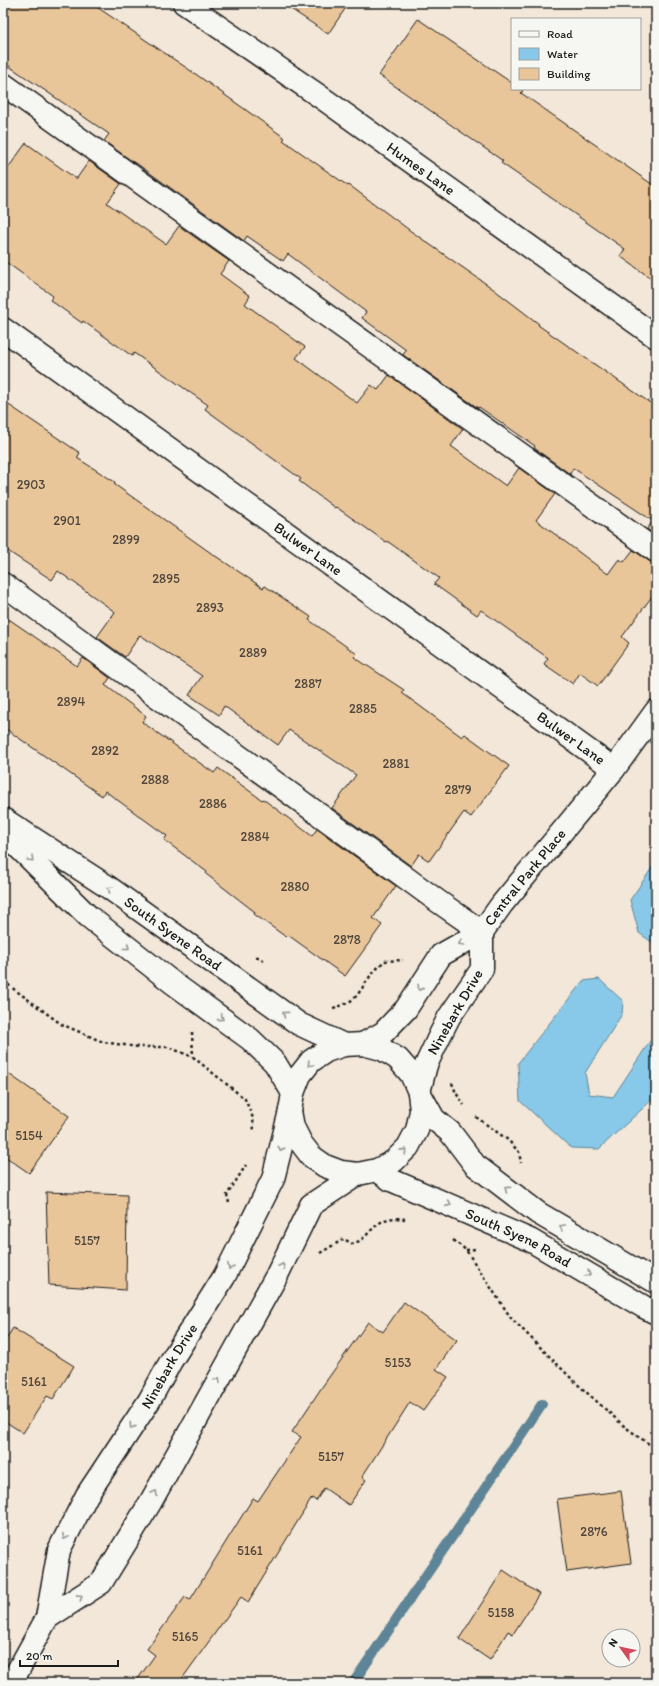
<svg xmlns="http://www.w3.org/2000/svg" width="659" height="1686" viewBox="0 0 659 1686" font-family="Itim,sans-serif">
	<rect width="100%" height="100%" fill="#f2e7d8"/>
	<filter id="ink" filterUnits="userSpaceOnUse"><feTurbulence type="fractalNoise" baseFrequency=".025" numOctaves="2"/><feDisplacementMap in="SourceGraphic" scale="8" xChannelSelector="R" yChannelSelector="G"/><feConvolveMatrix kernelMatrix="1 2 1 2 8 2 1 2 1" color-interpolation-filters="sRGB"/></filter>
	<g filter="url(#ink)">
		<g fill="#88c9e9" stroke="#5d8497">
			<polygon points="656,862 656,945 639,933 630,900"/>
			<polygon points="599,979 623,1001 622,1014 585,1073 589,1094 613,1097 656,1032 656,1096 599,1149 571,1148 520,1101 518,1063 583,981"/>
		</g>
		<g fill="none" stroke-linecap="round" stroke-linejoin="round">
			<polyline stroke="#5d8497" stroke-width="10" points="353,1683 542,1404"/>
		</g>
		<g fill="#e9c59a" stroke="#1c1c1c">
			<polygon points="3,3 91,3 197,75 285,138 283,140 348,186 349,185 412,232 492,288 539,324 538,325 656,407 656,536 647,529 653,521 573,468 570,474 534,448 535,446 479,407 478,408 403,355 406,350 362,318 366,312 288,254 283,261 247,236 244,241 136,163 136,164 104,141 109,134 3,62"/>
			<polygon points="282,3 349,3 328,34"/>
			<polygon points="418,19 512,83 512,89 520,89 523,91 521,93 656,187 656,282 620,256 625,249 501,163 503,161 379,75"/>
			<polygon points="26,143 75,178 77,178 89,161 121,184 107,203 166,244 179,226 229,261 220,274 250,296 245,304 305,347 296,358 357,403 371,385 378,390 389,375 463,429 451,446 506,486 519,468 555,494 536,520 608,574 619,559 624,562 633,550 649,561 656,563 656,591 622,637 629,643 598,686 580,673 573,684 544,664 548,658 481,610 477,615 434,584 439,578 387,541 386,542 336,507 335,508 299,481 301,479 205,409 208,405 134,353 132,356 83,321 82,323 50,300 53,296 3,260 3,175"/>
			<polygon points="3,401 80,453 77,458 115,482 114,484 211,553 263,588 265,586 311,617 309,620 357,654 354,657 404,690 402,693 462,737 465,734 509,766 471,817 464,812 429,861 419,854 411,866 332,808 356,775 289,730 278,745 224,706 219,715 189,695 202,676 140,635 125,657 97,637 115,612 58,571 52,580 3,548"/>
			<polygon points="3,615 77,666 83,658 110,678 105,685 146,716 142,722 214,773 218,768 262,800 263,799 312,836 317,829 396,886 373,918 382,925 345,976 288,935 286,937 254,914 255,912 206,874 207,872 164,840 167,836 105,791 102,796 3,727"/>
			<polygon points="3,1070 69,1116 29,1173 3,1155"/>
			<polygon points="46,1192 127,1195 126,1290 49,1285"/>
			<polygon points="404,1302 457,1340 436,1369 448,1377 423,1411 410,1402 362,1477 366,1480 349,1505 324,1488 316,1501 312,1498 248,1602 241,1597 179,1683 135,1683 155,1655 147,1649 185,1597 190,1600 253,1498 258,1501 301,1437 292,1432 322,1387 368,1322 383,1332"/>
			<polygon points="13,1328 74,1366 53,1399 47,1396 23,1433 3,1420 3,1344"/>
			<polygon points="621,1491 631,1563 567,1572 557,1499"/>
			<polygon points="503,1570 539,1594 513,1634 508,1631 490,1660 459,1639"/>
		</g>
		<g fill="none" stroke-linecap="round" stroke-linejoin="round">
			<defs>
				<g id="minor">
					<path id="s1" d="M 184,3 L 325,100 L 656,337"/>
					<polyline points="3,84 656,551"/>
					<path id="s2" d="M 3,329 L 614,769"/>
					<polyline points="3,584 439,902 482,932"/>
					<path id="s3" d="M 3,819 L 108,887 L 299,1024 L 344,1045"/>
					<polyline points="3,832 88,916 173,983 250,1039 275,1063 293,1093"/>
					<polyline points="482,932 482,969 449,1017 440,1035 426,1065 419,1092 434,1119 450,1132 475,1165 538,1213 656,1282"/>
					<path id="s4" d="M 363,1044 L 383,1033 L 406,1009 L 441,955 L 482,932 L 502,904 L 614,769 L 656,711"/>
					<path id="s5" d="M 377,1170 L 391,1180 L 530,1240 L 644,1307 L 656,1313"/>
					<polyline points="47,1618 101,1583 150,1503 277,1275 311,1205 358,1174 377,1170 394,1161 408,1147 417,1130 421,1111 419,1092 411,1074 398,1059 382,1049 363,1044 344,1045 326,1051 311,1061 300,1075 293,1093 290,1111 293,1127 301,1143 311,1156 325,1166 341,1172 358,1174"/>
					<path id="s6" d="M 11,1683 L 47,1618 L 59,1550 L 87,1495 L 149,1401 L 171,1361 L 224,1277 L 273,1179 L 290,1111"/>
				</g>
			</defs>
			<use href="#minor" stroke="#1c1c1c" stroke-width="25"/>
			<g stroke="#1c1c1c" stroke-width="2.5" stroke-dasharray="3 3" stroke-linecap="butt">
				<polyline points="256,957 259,957 265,962"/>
				<polyline points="3,981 61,1024 103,1042 138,1047 168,1047 193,1057 245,1099 253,1118 254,1132"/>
				<path d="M 333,1008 C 357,1002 358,993 371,975 C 375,970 380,966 384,961 L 403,960"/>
				<polyline points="192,1032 193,1057"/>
				<polyline points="452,1083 456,1093 464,1105"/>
				<polyline points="476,1117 508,1140 519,1152 521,1163"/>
				<polyline points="229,1203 227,1195 246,1165"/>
				<polyline points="453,1240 466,1250 511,1318 575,1382 624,1426 656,1449"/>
				<polyline points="466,1250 476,1249"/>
				<path d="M 320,1253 L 344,1239 L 353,1244 C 368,1238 372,1226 383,1221 C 390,1217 398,1218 405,1219"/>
			</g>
			<use href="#minor" stroke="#f6f6f2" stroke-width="22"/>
		</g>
		<defs><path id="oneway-chevron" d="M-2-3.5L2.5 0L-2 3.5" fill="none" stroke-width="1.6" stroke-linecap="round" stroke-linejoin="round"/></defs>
		<g stroke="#949492">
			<use href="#oneway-chevron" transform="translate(31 859) rotate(45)"/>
			<use href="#oneway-chevron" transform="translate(110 889) rotate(-145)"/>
			<use href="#oneway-chevron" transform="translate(461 943) rotate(150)"/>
			<use href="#oneway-chevron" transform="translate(127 947) rotate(38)"/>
			<use href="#oneway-chevron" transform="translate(420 988) rotate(123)"/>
			<use href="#oneway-chevron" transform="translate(285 1014) rotate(-144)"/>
			<use href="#oneway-chevron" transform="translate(221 1018) rotate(36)"/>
			<use href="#oneway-chevron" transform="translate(310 1064) rotate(133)"/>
			<use href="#oneway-chevron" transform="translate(281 1149) rotate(104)"/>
			<use href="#oneway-chevron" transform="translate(404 1151) rotate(-48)"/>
			<use href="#oneway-chevron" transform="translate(507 1189) rotate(-143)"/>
			<use href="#oneway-chevron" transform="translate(449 1204) rotate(24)"/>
			<use href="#oneway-chevron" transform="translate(562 1227) rotate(-150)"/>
			<use href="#oneway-chevron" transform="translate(282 1266) rotate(-64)"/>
			<use href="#oneway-chevron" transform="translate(230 1267) rotate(118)"/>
			<use href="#oneway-chevron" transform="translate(588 1274) rotate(31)"/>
			<use href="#oneway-chevron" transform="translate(218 1380) rotate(-60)"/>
			<use href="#oneway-chevron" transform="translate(132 1426) rotate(125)"/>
			<use href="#oneway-chevron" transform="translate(155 1493) rotate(-61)"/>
			<use href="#oneway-chevron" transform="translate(65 1537) rotate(117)"/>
			<use href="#oneway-chevron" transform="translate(80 1597) rotate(-33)"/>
		</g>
	</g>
	<g text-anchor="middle" stroke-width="3" stroke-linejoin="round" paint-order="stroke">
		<g font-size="13" fill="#4f463c">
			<text x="31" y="489">2903</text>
			<text x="67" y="525">2901</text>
			<text x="126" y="544">2899</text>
			<text x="166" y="583">2895</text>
			<text x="210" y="612">2893</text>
			<text x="253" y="657">2889</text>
			<text x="308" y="688">2887</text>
			<text x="71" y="706">2894</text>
			<text x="363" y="713">2885</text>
			<text x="105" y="755">2892</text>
			<text x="396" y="768">2881</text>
			<text x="155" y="784">2888</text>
			<text x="458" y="794">2879</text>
			<text x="213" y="808">2886</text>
			<text x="255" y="841">2884</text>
			<text x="295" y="891">2880</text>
			<text x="347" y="944">2878</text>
			<text x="29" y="1140">5154</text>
			<text x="87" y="1245">5157</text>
			<text x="398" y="1367">5153</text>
			<text x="34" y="1386">5161</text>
			<text x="331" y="1461">5157</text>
			<text x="594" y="1536">2876</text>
			<text x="250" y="1555">5161</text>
			<text x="501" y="1617">5158</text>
			<text x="185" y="1641">5165</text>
		</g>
		<g font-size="15" fill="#1c1c1c" stroke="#f6f6f2">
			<text dy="5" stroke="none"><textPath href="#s1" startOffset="289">Humes Lane</textPath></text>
			<text dy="5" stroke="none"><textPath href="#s2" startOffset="376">Bulwer Lane</textPath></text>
			<text dy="5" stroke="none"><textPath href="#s2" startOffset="700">Bulwer Lane</textPath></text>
			<text dy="5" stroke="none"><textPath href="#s4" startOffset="237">Central Park Place</textPath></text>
			<text dy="5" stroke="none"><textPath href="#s3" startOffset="205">South Syene Road</textPath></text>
			<text transform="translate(455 1012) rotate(-60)" y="5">Ninebark Drive</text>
			<text dy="5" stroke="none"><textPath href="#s5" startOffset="157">South Syene Road</textPath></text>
			<text dy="5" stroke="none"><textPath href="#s6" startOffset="358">Ninebark Drive</textPath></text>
		</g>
	</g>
	<rect width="659" height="1686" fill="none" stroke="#f6f6f2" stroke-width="16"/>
	<rect x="8" y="8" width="643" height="1670" fill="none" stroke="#1c1c1c" stroke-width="1.5" filter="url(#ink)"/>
	<rect x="511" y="18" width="130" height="72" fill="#f6f6f2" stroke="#9f9f9c"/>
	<rect x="519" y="31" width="20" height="6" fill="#f6f6f2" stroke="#9f9f9c"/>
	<text x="547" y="38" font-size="12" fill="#1c1c1c">Road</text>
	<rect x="519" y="48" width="20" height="12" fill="#88c9e9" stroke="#9f9f9c"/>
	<text x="547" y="58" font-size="12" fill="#1c1c1c">Water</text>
	<rect x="519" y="68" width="20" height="12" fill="#e9c59a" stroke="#9f9f9c"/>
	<text x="547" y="78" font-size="12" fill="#1c1c1c">Building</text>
	<g transform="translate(621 1648) rotate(303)"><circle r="19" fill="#f6f6f2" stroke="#9f9f9c"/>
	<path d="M0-3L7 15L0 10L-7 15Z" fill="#d1495b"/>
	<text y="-6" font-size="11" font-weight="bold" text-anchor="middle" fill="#1c1c1c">N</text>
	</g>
	<path d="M20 1660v6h98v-6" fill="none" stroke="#1c1c1c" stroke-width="2"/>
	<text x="26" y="1660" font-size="12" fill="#1c1c1c" stroke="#f6f6f2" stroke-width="3" paint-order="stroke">20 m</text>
</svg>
